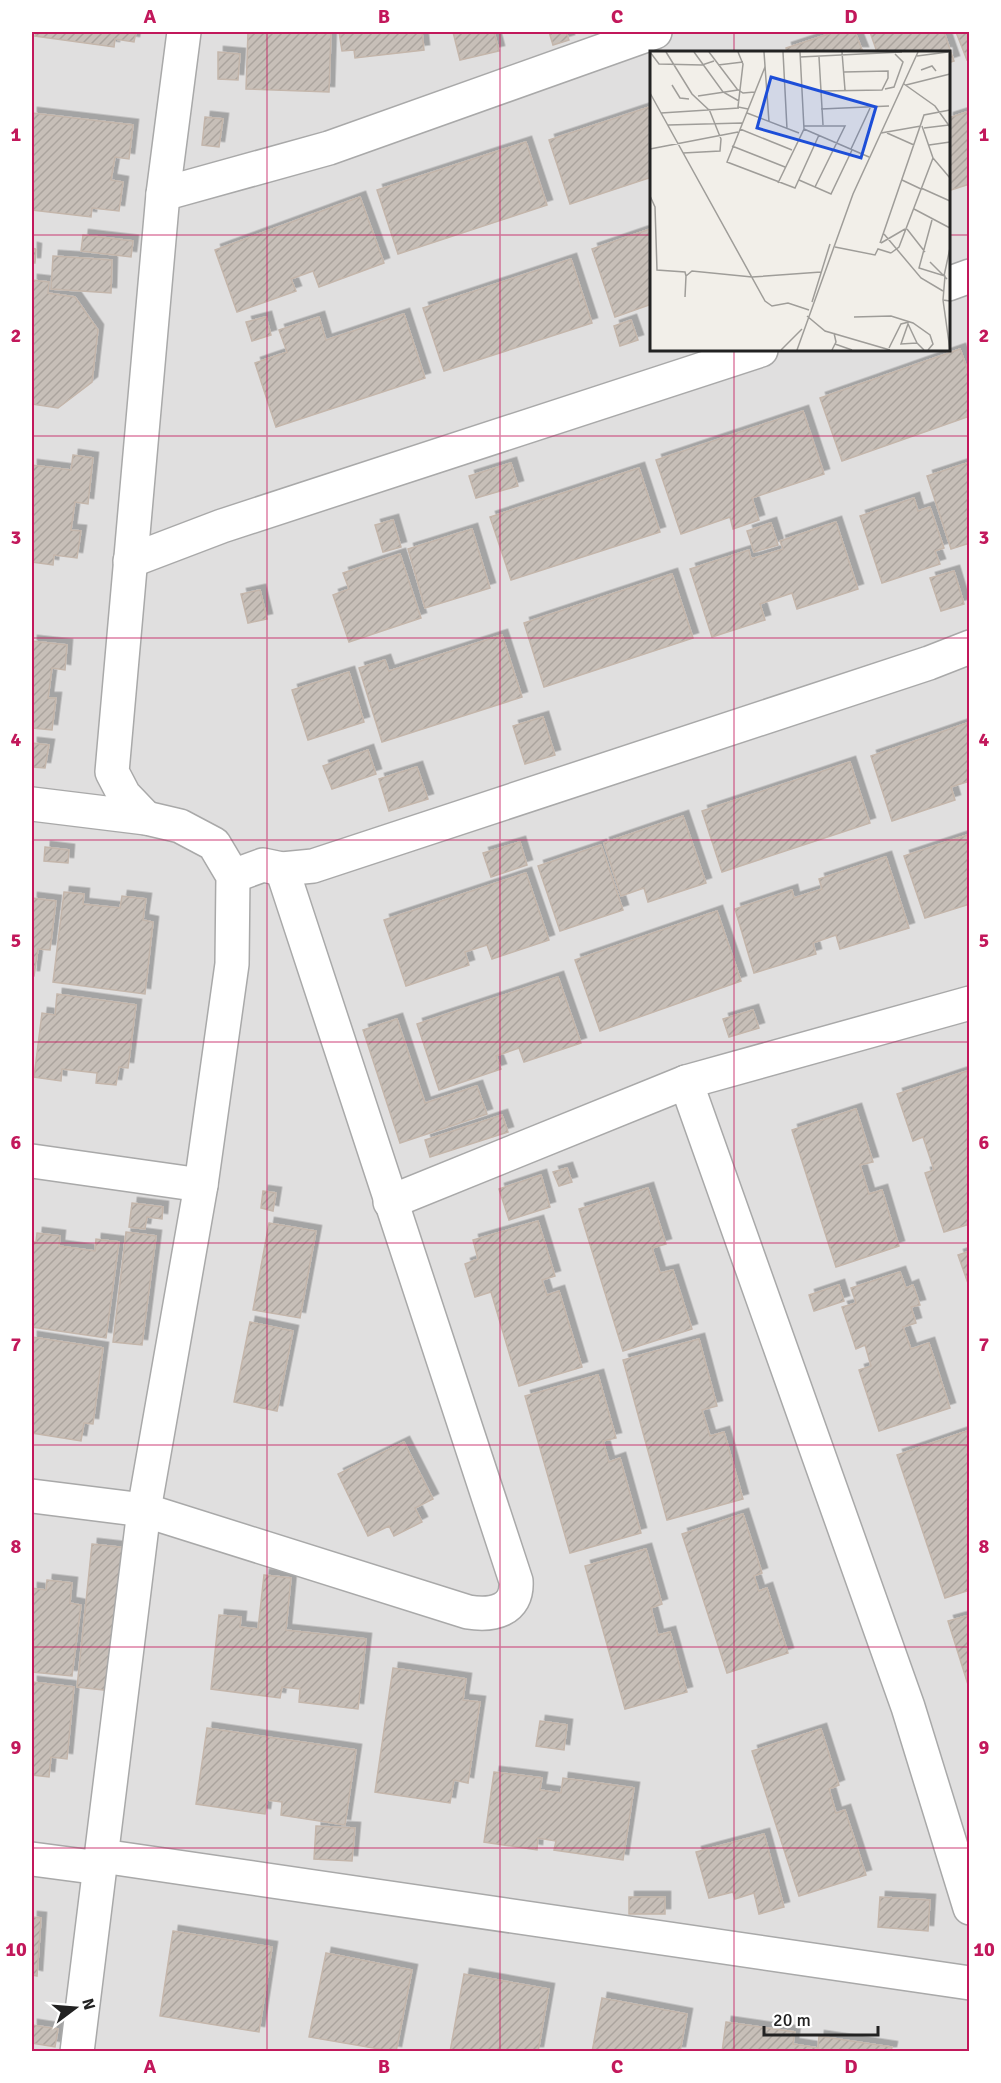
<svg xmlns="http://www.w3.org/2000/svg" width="1001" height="2083" viewBox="0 0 1001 2083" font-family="Signika,sans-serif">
	<defs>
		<pattern id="building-hatch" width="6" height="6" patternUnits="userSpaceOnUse" patternTransform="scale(1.5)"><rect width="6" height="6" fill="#c7bfb8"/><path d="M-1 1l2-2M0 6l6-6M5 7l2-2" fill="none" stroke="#aba49e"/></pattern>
		<filter id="shadow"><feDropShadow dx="5.5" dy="-5.5" stdDeviation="0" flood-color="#0004"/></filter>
	</defs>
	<rect width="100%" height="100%" fill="#f2efe9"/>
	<path fill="#e0dfdf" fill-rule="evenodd" d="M 32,32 L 969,32 L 969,2051 L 32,2051 ZM 652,52 L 948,52 L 948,350 L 652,350 Z"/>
	<g fill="url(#building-hatch)" stroke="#c4b6ab" stroke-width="1.5" filter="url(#shadow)">
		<polygon points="36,32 136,32 134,42 115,39 114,47 35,36"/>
		<polygon points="248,32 331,32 329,92 246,89"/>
		<polygon points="339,32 422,32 424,50 355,58 354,50 342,51"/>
		<polygon points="453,32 494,32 499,51 460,60"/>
		<polygon points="549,32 566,32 569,40 553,45"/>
		<polygon points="835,32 855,32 863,52 787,52 786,48"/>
		<polygon points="870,32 944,32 954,61 948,63 948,52 877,52"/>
		<polygon points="956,32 970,32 970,59 967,60"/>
		<polygon points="218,52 240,54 238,80 218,79"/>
		<polygon points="652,106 652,177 570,204 549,140"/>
		<polygon points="967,112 970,117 970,184 948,191 948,118"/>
		<polygon points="32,113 133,125 129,159 115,157 111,180 123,182 119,211 92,208 91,217 32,210"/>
		<polygon points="205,117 223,119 219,147 202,145"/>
		<polygon points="526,142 547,205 398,254 377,190"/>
		<polygon points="360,197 384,263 319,287 313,271 291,279 296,291 237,312 215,250"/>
		<polygon points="650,229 652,304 615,317 592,249"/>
		<polygon points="83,235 133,241 131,257 81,251"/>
		<polygon points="32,248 36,249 35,263 32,263"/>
		<polygon points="53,256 112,260 111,293 51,289"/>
		<polygon points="571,259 592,323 444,371 423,308"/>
		<polygon points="32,280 49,282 48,293 75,297 98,330 92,382 58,408 32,404 32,410"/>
		<polygon points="404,314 425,378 276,427 255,363 287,352 279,330 319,317 326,340"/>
		<polygon points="266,317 271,335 252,341 246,322"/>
		<polygon points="631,320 638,340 620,346 614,326"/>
		<polygon points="960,349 970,377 970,416 842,461 820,398"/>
		<polygon points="803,411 824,474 752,498 759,520 733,529 730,517 681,534 656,460"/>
		<polygon points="73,455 93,458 88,504 75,502 71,530 81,531 77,558 54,555 53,565 32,562 32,465 71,470"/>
		<polygon points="970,462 970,543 951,549 927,476"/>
		<polygon points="511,463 518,486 476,498 469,476"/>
		<polygon points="639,468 660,532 511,580 490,517"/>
		<polygon points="914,498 918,511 930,507 944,548 935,551 940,564 882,583 860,516"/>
		<polygon points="393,520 401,547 383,552 375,525"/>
		<polygon points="836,522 858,589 797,609 792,593 760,604 765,620 712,637 690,569 749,550 751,559 783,549 780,541"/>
		<polygon points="771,523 778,545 754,552 747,531"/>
		<polygon points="472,529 490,588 425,608 408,549"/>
		<polygon points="400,554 421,618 349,642 333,595 349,589 343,573"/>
		<polygon points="954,571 964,604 941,611 930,578"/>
		<polygon points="672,574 693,638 544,687 524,623"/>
		<polygon points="260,590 267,619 248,623 241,594"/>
		<polygon points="502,635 522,697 382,742 359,668 385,660 389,671"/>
		<polygon points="32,641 67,645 65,670 52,668 48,698 56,698 52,730 32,728"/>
		<polygon points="349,672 364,722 308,740 292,690"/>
		<polygon points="543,717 555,755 525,764 513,726"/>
		<polygon points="970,722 970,781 951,787 955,800 892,821 871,756"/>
		<polygon points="32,743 49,745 45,768 32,767"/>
		<polygon points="368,750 376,774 332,789 323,766"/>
		<polygon points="850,762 870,823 722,872 702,811"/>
		<polygon points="417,767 428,799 389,811 379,779"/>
		<polygon points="683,816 706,883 648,902 644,888 621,896 604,843"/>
		<polygon points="970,834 970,904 925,918 904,856"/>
		<polygon points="520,842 527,865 491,877 483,853"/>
		<polygon points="601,845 623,910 560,931 538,866"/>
		<polygon points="45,847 69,850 68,863 44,861"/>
		<polygon points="886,857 909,928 840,949 836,935 813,943 816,954 754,973 735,909 792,890 794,898 822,889 819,879"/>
		<polygon points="526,873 549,940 492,959 487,945 465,952 469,965 406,986 384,920"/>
		<polygon points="64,892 84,894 83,904 120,908 122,896 146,899 143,920 153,922 145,994 53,982"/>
		<polygon points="32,898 56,901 50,950 38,949 34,976 32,976"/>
		<polygon points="717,911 741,981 600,1031 575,960"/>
		<polygon points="558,977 581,1043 524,1062 519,1048 496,1056 501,1069 439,1090 417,1024"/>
		<polygon points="57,994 136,1005 128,1068 119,1067 116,1085 96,1083 97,1073 62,1069 61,1081 34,1077 42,1013 55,1015"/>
		<polygon points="753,1010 759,1028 729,1037 723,1019"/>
		<polygon points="397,1019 425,1103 477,1086 487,1114 400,1143 363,1030"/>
		<polygon points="967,1071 970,1079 970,1224 944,1232 925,1173 934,1170 923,1137 913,1141 897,1094"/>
		<polygon points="856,1109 873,1162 860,1165 869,1194 882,1190 899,1246 836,1267 792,1130"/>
		<polygon points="502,1115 508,1132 430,1157 425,1140"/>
		<polygon points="567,1168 572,1182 559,1186 553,1172"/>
		<polygon points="541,1175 550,1207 509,1220 499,1189"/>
		<polygon points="648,1188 666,1244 652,1248 660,1273 673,1270 692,1329 623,1351 579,1209"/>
		<polygon points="263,1191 276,1193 273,1211 261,1208"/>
		<polygon points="132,1203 163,1207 162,1219 147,1217 145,1229 129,1227"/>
		<polygon points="538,1221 555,1276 542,1280 547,1295 559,1291 582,1367 519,1386 491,1292 475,1297 465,1264 478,1259 473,1240"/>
		<polygon points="269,1223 316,1231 300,1318 253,1310"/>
		<polygon points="126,1232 156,1236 142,1345 113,1342"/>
		<polygon points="37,1233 60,1236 59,1246 95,1251 96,1239 119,1242 106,1338 32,1327 32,1242 36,1242"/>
		<polygon points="970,1251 970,1289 958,1255"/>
		<polygon points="900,1272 906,1288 913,1285 920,1305 911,1307 916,1323 903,1327 911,1349 929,1343 950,1408 879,1431 859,1370 871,1366 865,1345 856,1349 842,1307 856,1303 851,1288"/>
		<polygon points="839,1285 844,1301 814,1311 809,1295"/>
		<polygon points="250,1322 293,1331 277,1411 234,1402"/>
		<polygon points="32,1337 103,1348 93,1424 84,1423 81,1441 32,1433"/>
		<polygon points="699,1339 717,1406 702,1410 710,1436 724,1432 743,1499 667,1520 623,1360"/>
		<polygon points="598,1375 616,1438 603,1441 609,1462 620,1458 641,1533 570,1553 525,1396"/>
		<polygon points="967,1431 970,1441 970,1590 945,1598 897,1455"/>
		<polygon points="404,1442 433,1499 415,1508 422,1522 394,1536 389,1526 368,1536 338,1474"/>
		<polygon points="743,1514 762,1573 754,1576 759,1591 767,1588 788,1653 727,1673 682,1534"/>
		<polygon points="92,1544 127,1548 112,1691 77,1687"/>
		<polygon points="646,1549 662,1604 651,1608 658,1635 670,1632 687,1692 625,1709 585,1566"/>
		<polygon points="264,1575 291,1578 286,1630 366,1639 358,1709 299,1702 300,1689 282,1687 280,1698 211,1689 219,1615 241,1617 240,1627 258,1629"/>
		<polygon points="47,1580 72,1583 70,1603 81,1605 72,1676 32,1672 32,1588 46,1590"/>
		<polygon points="970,1615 970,1691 948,1621"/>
		<polygon points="393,1668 466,1679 463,1700 480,1702 468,1783 454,1780 450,1803 375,1792"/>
		<polygon points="32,1682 74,1687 67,1759 51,1757 49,1777 32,1775"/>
		<polygon points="540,1721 567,1725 564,1750 536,1746"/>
		<polygon points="207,1728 356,1750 345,1825 281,1815 282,1802 267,1800 265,1814 196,1804"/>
		<polygon points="821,1729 839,1785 829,1789 836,1813 845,1810 866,1875 799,1896 752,1751"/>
		<polygon points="494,1772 542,1778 540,1790 561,1793 563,1778 634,1788 623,1860 554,1850 556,1841 538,1838 537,1850 484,1842"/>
		<polygon points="316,1826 355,1828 352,1861 314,1859"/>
		<polygon points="764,1834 784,1907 759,1914 754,1893 735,1899 733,1892 709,1898 696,1852"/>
		<rect x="629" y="1897" width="36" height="17"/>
		<polygon points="880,1897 930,1900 928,1931 878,1927"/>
		<polygon points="32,1917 41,1918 37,1976 32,1975"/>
		<polygon points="173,1931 272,1947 259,2032 160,2016"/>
		<polygon points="326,1953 412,1970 396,2052 309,2037"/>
		<polygon points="464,1974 549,1989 538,2052 450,2052"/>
		<polygon points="602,1998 687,2014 680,2052 592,2052"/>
		<polygon points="726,2022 795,2032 793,2044 818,2048 819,2036 892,2047 891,2052 722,2052"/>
		<polygon points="32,2025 58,2029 55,2047 32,2043"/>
	</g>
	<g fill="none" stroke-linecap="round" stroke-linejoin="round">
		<defs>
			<g id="minor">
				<polyline points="163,194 329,148 655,32"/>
				<polyline points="948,284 970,276"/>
				<polyline points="130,561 222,526 761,350"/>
				<polyline points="32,804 146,818 180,826 214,844 233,876 232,964 201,1185 144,1510 77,2052"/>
				<polyline points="146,818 124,795 112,772 163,194 184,32"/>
				<polyline points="233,876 263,865 282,869 313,866 929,663 970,647"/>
				<polyline points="686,1082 908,1707 970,1908"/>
				<polyline points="32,1161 201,1185"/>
				<polyline points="390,1202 686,1082 970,1003"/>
				<path d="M 32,1496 L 144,1510 L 468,1612 C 492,1616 518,1611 516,1581 L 282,869"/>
				<polyline points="102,1856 970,1983"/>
				<polyline points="32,1859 100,1868"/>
			</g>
		</defs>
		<use href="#minor" stroke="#a9a9a9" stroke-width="36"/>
		<use href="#minor" stroke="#fff" stroke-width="33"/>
	</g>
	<path fill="none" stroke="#c2185b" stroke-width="1.5" stroke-opacity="0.55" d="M 267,32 L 267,2052M 500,32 L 500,2052M 734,32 L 734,52M 32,235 L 652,235M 948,235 L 970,235M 734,350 L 734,2052M 32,436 L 970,436M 32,638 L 970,638M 32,840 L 970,840M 32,1042 L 970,1042M 32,1243 L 970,1243M 32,1445 L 970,1445M 32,1647 L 970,1647M 32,1848 L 970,1848"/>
	<g transform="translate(650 51)">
		<rect width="300" height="300" fill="#f2efe9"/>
		<path fill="none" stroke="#9f9d99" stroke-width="1.5" d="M 0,1 L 9,13 L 52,14 L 64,10M 16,1 L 42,43 L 59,59M 44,1 L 73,41 L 89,50M 59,1 L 87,38 L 93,42 L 105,41M 88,1 L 93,13 L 88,56 L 98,58M 114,1 L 119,71M 133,1 L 137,78M 192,1 L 195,39M 267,5 L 298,1M 150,6 L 252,1M 169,6 L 173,74M 68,14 L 93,11M 115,16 L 77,111 L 145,137 L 169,84M 271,19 L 282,15 L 286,20M 254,33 L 285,55 L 300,76M 22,34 L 30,47 L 39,48M 256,34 L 300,23M 235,38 L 244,36 L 253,11 L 245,3M 171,40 L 232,39 L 238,27 L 238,20 L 194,21M 0,42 L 115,250 L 122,255 L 138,252 L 159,259M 48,45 L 88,39M 171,58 L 239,55M 11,62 L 89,57M 97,62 L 149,82M 18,74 L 92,72M 154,75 L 195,75 L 165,136M 274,77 L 299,74M 90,78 L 142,99M 154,78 L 219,106M 231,82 L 271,75M 237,82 L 264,94M 279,94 L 300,91M 82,95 L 135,116M 0,98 L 88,81M 201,98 L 221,55M 33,102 L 70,100 L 71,88 L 59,58M 283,107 L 300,127M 149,129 L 181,143 L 202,99M 252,129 L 271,138M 128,132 L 154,78 L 150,1M 271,137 L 300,150M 0,145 L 5,156 L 7,219 L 35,221 L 36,225M 264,158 L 300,177M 282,169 L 269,217 L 295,225 L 293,249 L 300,250M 257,178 L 275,201M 234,183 L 271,227 L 293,240M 230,192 L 274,64 L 300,59M 231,192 L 255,178M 185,196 L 225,204 L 228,198 L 241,202M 241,202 L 249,196 L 283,107 L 272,75M 280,211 L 297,228M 294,225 L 300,197M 35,246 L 36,225 L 42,220 L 102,226 L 171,221M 293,249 L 300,299M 162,251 L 180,193M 157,265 L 175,280 L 240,299M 204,266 L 241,265 L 263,272 L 280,284 L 283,293 L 278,299M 267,292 L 258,273 L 251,293 L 267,292 L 274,299M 185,293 L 202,299M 239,297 L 251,273 L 259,271M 131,299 L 152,278M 147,299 L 203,143 L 268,1M 182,299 L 186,291 L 184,282"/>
		<path fill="#1d4ed8" fill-opacity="0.15" stroke="#1d4ed8" stroke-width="3" d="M 121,26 L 226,56 L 211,107 L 107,77 Z"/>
		<rect width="300" height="300" fill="none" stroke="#222" stroke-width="3"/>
	</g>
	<rect width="1001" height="2083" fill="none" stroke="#ffffff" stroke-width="66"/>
	<g transform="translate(75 2008) rotate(74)" stroke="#ffffff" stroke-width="4.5" paint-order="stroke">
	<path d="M0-4.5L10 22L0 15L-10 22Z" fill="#222222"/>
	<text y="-9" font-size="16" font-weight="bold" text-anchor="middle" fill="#222222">N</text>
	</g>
	<path d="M764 2026v9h114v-9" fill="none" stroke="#222222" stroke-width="3"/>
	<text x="773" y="2026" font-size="18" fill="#222222" stroke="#ffffff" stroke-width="4.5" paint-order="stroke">20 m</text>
	<rect x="33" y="33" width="935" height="2017" fill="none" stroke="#c2185b" stroke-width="2"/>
	<g font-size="20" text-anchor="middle" font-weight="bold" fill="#c2185b">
		<text x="150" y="23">A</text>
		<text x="384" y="23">B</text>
		<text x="617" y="23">C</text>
		<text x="851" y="23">D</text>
		<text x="16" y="141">1</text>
		<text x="984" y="141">1</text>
		<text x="16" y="342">2</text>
		<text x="984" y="342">2</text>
		<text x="16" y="544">3</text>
		<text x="984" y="544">3</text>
		<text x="16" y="746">4</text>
		<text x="984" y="746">4</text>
		<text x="16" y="947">5</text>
		<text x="984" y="947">5</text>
		<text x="16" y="1149">6</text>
		<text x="984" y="1149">6</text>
		<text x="16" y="1351">7</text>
		<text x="984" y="1351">7</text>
		<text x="16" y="1553">8</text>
		<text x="984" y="1553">8</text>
		<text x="16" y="1754">9</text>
		<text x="984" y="1754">9</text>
		<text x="16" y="1956">10</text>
		<text x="984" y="1956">10</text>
		<text x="150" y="2073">A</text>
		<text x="384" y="2073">B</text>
		<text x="617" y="2073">C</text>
		<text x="851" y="2073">D</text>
	</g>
</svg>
